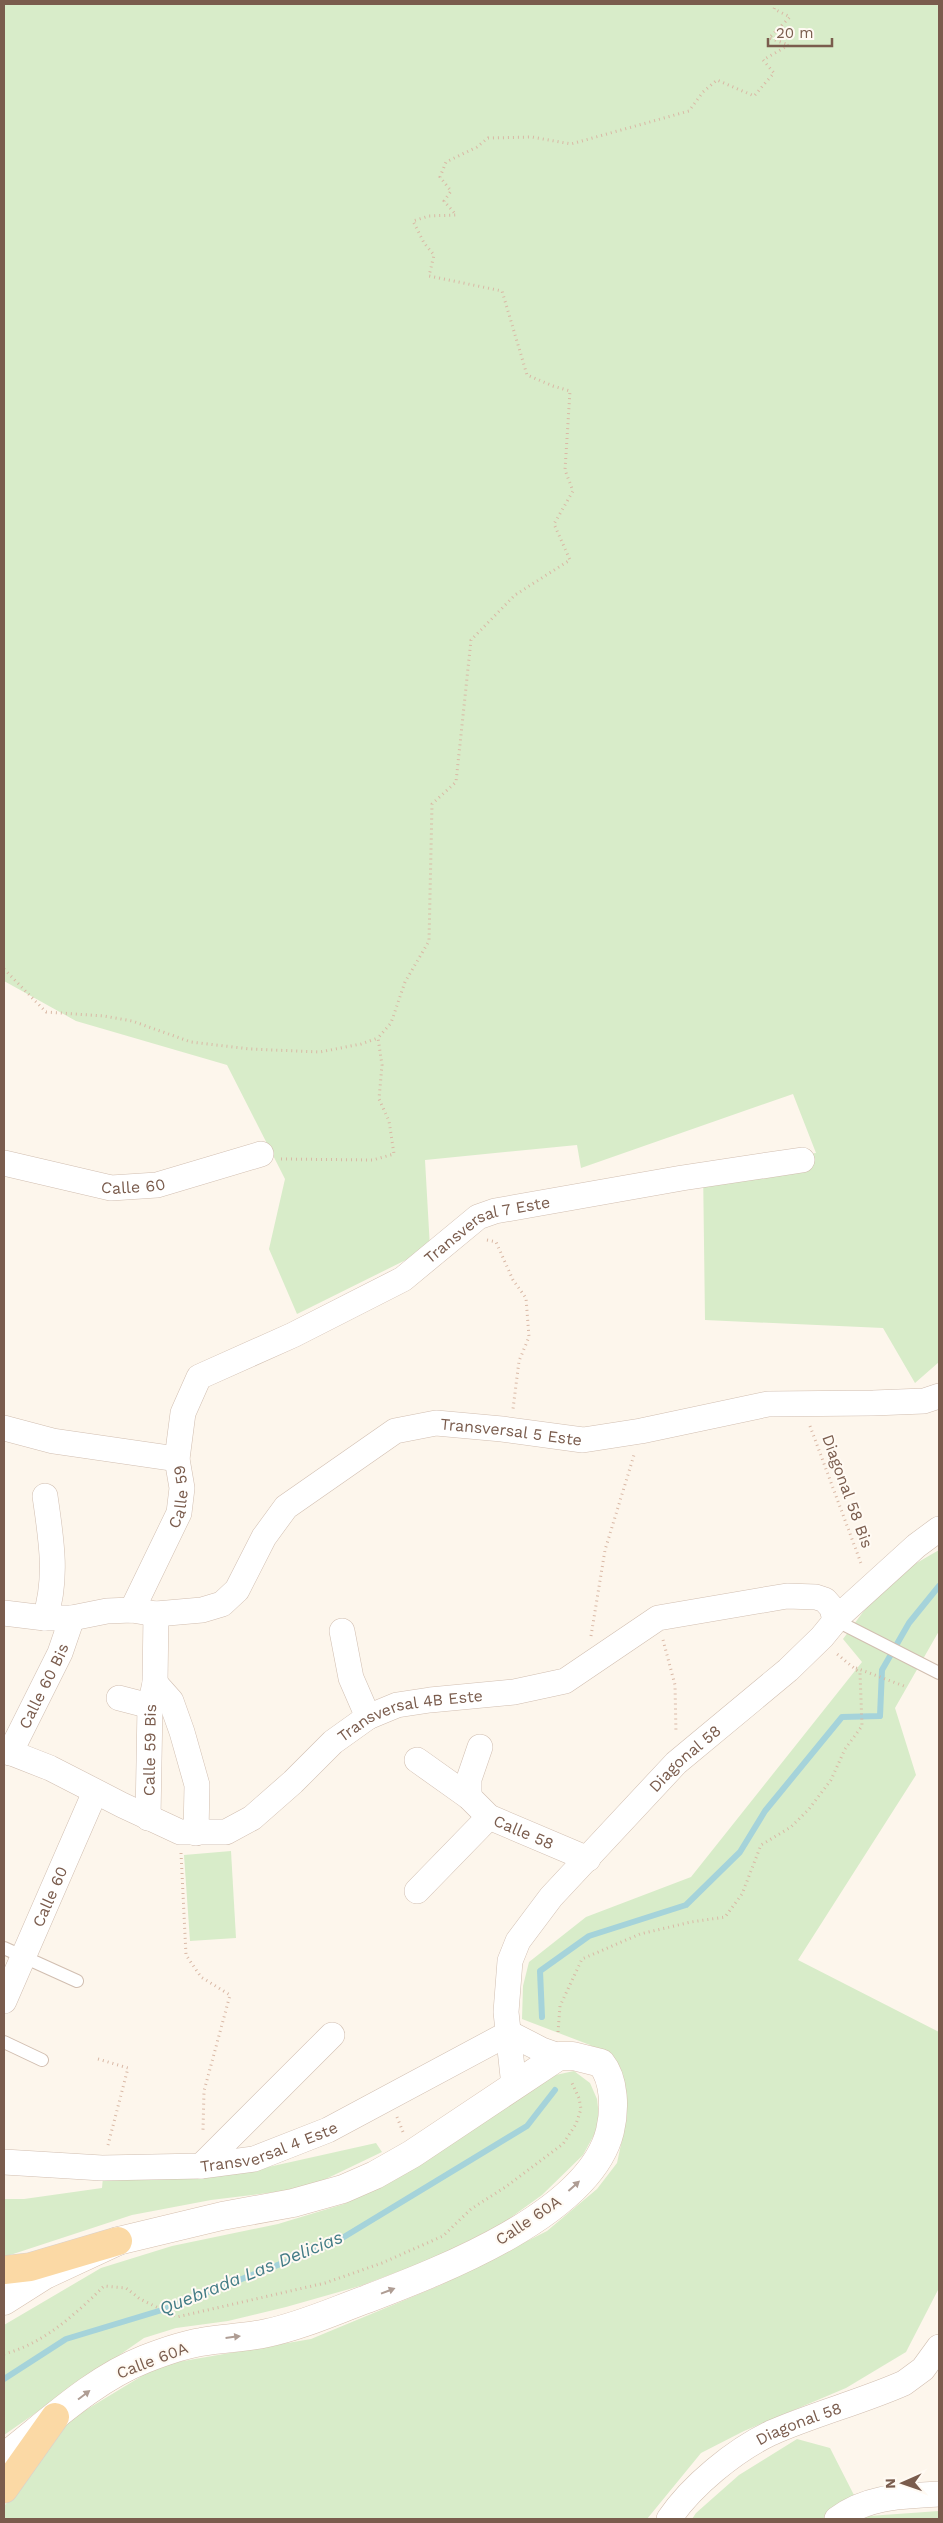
<svg xmlns="http://www.w3.org/2000/svg" width="943" height="2523" viewBox="0 0 943 2523" font-family="'Work Sans',sans-serif">
	<rect width="100%" height="100%" fill="#fdf6ec"/>
	<g fill="#d8ecc9">
		<polygon points="4,4 939,4 939,1362 915,1383 883,1328 705,1320 703,1166 816,1153 793,1094 581,1168 577,1145 425,1160 430,1248 297,1314 269,1249 285,1179 227,1065 76,1021 4,981"/>
		<polygon points="939,1550 939,1631 895,1708 916,1775 798,1960 939,2032 939,2288 906,2352 846,2388 744,2431 701,2453 647,2519 4,2519 4,2506 23,2485 61,2425 160,2365 311,2339 441,2285 547,2231 597,2189 617,2163 626,2121 617,2068 590,2045 522,2019 523,1986 529,1962 586,1917 691,1877 862,1662 843,1639 863,1612 896,1575"/>
		<polygon points="231,1851 236,1938 190,1941 184,1855"/>
		<polygon points="574,2071 590,2083 597,2099 600,2124 583,2155 542,2195 503,2223 437,2257 360,2286 286,2307 228,2321 176,2328 144,2338 4,2435 4,2325 101,2268 172,2246 278,2224 344,2204 396,2176 551,2076"/>
		<polygon points="376,2143 382,2152 307,2188 211,2200 132,2215 4,2257 4,2199 24,2199 102,2188 103,2177 264,2168"/>
		<polygon points="797,2439 830,2448 856,2499 869,2516 939,2511 939,2519 692,2519 696,2513 739,2475"/>
	</g>
	<g fill="none" stroke-linecap="round" stroke-linejoin="round">
		<g stroke="#a5d3da" stroke-width="6">
			<polyline points="542,2017 540,1971 589,1936 686,1905 740,1852 765,1811 842,1717 880,1716 882,1670 909,1623 939,1586"/>
			<polyline points="4,2379 66,2339 162,2310 334,2243 527,2126 555,2090"/>
		</g>
		<defs>
			<g id="lane">
				<polyline points="835,1620 939,1673"/>
				<polyline points="4,1948 77,1981"/>
				<polyline points="4,2042 42,2060"/>
			</g>
			<g id="street">
				<path id="s1" d="M 4,1163 L 111,1188 L 157,1185 L 261,1154"/>
				<polyline points="4,1428 53,1441 177,1459"/>
				<path d="M 45,1496 C 51,1538 58,1577 45,1618"/>
				<path id="s2" d="M 132,1610 L 179,1513 L 182,1488 L 177,1459 L 183,1413 L 199,1377 L 293,1335 L 403,1279 L 478,1217 L 495,1211 L 682,1178 L 802,1160"/>
				<path id="s3" d="M 4,1613 L 45,1618 L 72,1618 L 107,1611 L 132,1610 L 156,1614 L 202,1610 L 222,1604 L 237,1590 L 264,1537 L 286,1507 L 395,1431 L 436,1423 L 502,1429 L 583,1440 L 641,1431 L 768,1404 L 873,1403 L 924,1401 L 939,1396"/>
				<polyline points="342,1631 351,1678 368,1717"/>
				<polyline points="155,1683 171,1701 182,1732 197,1785 196,1833"/>
				<polyline points="119,1698 150,1706"/>
				<path id="s4" d="M 4,1750 L 50,1768 L 122,1805 L 180,1832 L 226,1832 L 252,1818 L 293,1782 L 333,1742 L 368,1717 L 397,1705 L 430,1700 L 514,1692 L 565,1681 L 658,1618 L 787,1596 L 816,1597 L 825,1600 L 832,1608 L 835,1620"/>
				<path id="s5" d="M 10,1753 L 60,1653 L 72,1618"/>
				<path id="s6" d="M 417,1760 L 469,1797 L 489,1817 L 588,1859"/>
				<polyline points="469,1797 469,1779 480,1747"/>
				<path id="s7" d="M 148,1818 L 150,1706 L 155,1683 L 156,1614"/>
				<polyline points="417,1891 489,1817"/>
				<path id="s8" d="M 4,2001 L 95,1792"/>
				<polyline points="509,2033 542,2050 559,2056"/>
				<path id="s9" d="M 514,2086 L 506,2012 L 510,1961 L 518,1941 L 551,1897 L 676,1763 L 788,1670 L 822,1637 L 840,1615 L 916,1546 L 939,1529"/>
				<path id="s10" d="M 4,2162 L 102,2168 L 201,2166 L 254,2159 L 328,2130 L 509,2033"/>
				<polyline points="201,2166 332,2035"/>
				<path id="s11" d="M 669,2519 C 691,2486 735,2450 771,2433 C 814,2414 861,2402 904,2383 L 923,2369 L 939,2347"/>
				<path d="M 837,2519 C 867,2496 903,2496 939,2494"/>
			</g>
			<path id="secondary" d="M 4,2301 L 45,2275 L 118,2241 L 222,2216 L 293,2203 L 343,2189 L 375,2175 L 412,2154 L 559,2056 L 573,2056 L 601,2063 C 615,2080 615,2110 610,2131 C 590,2214 440,2271 367,2299 C 334,2311 301,2326 267,2333 C 245,2338 223,2338 201,2342 C 182,2345 163,2352 145,2359 C 92,2380 48,2423 4,2457"/>
			<g id="primary">
				<polyline points="4,2270 30,2267 118,2241"/>
				<polyline points="4,2489 55,2417"/>
			</g>
		</defs>
		<use href="#lane" stroke="#d1beb0" stroke-width="14"/>
		<use href="#street" stroke="#d1beb0" stroke-width="26"/>
		<use href="#secondary" stroke="#d6c0b0" stroke-width="29"/>
		<use href="#primary" stroke="#dad1cd" stroke-width="29"/>
		<g stroke="#d9b8a5" stroke-width="3" stroke-dasharray="1 4" stroke-linecap="butt">
			<polyline points="4,969 46,1012 104,1016 132,1021 191,1042 250,1049 320,1052 361,1044 378,1038"/>
			<polyline points="281,1159 373,1160 394,1154 389,1121 379,1099 382,1065 378,1038 391,1023 405,982 429,941 432,804 456,782 471,640 515,595 570,560 554,524 573,491 565,470 570,391 553,386 527,375 502,291 429,276 434,255 424,243 413,221 429,216 456,215 444,201 451,191 440,177 446,162 477,147 488,138 532,137 571,144 689,111 703,92 717,80 754,96 774,73 763,60 789,45 769,38 790,17 774,9 776,4"/>
			<polyline points="487,1240 496,1242 513,1280 526,1298 529,1337 519,1361 513,1409"/>
			<polyline points="810,1426 862,1566"/>
			<polyline points="591,1636 605,1550 634,1455"/>
			<polyline points="663,1640 675,1685 676,1733"/>
			<polyline points="856,1668 904,1686"/>
			<polyline points="181,1853 186,1955 201,1977 230,1995 204,2091 203,2130"/>
			<polyline points="558,2032 560,2006 582,1959 640,1934 691,1922 725,1917 742,1894 761,1845 791,1827 809,1809 831,1780 845,1749 862,1726 860,1673 837,1654"/>
			<polyline points="98,2059 128,2068 108,2145"/>
			<polyline points="397,2117 403,2132"/>
			<path d="M 4,2354 C 43,2344 76,2314 104,2286 L 126,2288 L 140,2299 L 177,2317 L 325,2283 L 382,2263 L 443,2236 L 471,2209 L 507,2186 L 563,2144 L 576,2124 L 581,2109 L 579,2098 L 571,2081"/>
		</g>
		<use href="#lane" stroke="#fff" stroke-width="12"/>
		<use href="#street" stroke="#fff" stroke-width="25"/>
		<use href="#secondary" stroke="#fff" stroke-width="28"/>
		<use href="#primary" stroke="#fbd9a5" stroke-width="28"/>
	</g>
	<defs><path id="oneway-solid" d="M-6-.8H1V-3.2L6.5 0L1 3.2V.8H-6Z" transform="scale(1.25)"/></defs>
	<g fill="#af9d94">
		<use href="#oneway-solid" transform="translate(574 2186) rotate(-42)"/>
		<use href="#oneway-solid" transform="translate(388 2291) rotate(-21)"/>
		<use href="#oneway-solid" transform="translate(233 2337) rotate(-7)"/>
		<use href="#oneway-solid" transform="translate(84 2395) rotate(-37)"/>
	</g>
	<g text-anchor="middle" stroke-width="4" stroke-linejoin="round" paint-order="stroke">
		<g font-size="16" fill="#7a5c4d" stroke="#fffaf3">
			<text dy="6" stroke="none"><textPath href="#s1" startOffset="132">Calle 60</textPath></text>
			<text dy="6" stroke="none"><textPath href="#s2" startOffset="575">Transversal 7 Este</textPath></text>
			<text dy="6" stroke="none"><textPath href="#s3" startOffset="588">Transversal 5 Este</textPath></text>
			<text transform="translate(848 1491) rotate(70)" y="6">Diagonal 58 Bis</text>
			<text dy="6" stroke="none"><textPath href="#s2" startOffset="124">Calle 59</textPath></text>
			<text dy="6" stroke="none"><textPath href="#s5" startOffset="75">Calle 60 Bis</textPath></text>
			<text dy="6" stroke="none"><textPath href="#s4" startOffset="465">Transversal 4B Este</textPath></text>
			<text dy="6" stroke="none"><textPath href="#s7" startOffset="68">Calle 59 Bis</textPath></text>
			<text dy="6" stroke="none"><textPath href="#s9" startOffset="395">Diagonal 58</textPath></text>
			<text dy="6" stroke="none"><textPath href="#s6" startOffset="130">Calle 58</textPath></text>
			<text dy="6" stroke="none"><textPath href="#s8" startOffset="114">Calle 60</textPath></text>
			<text dy="6" stroke="none"><textPath href="#s10" startOffset="268">Transversal 4 Este</textPath></text>
			<text transform="translate(528 2220) rotate(-34)" y="6">Calle 60A</text>
			<text transform="translate(152 2360) rotate(-21)" y="6">Calle 60A</text>
			<text dy="6" stroke="none"><textPath href="#s11" startOffset="164">Diagonal 58</textPath></text>
		</g>
		<g font-size="18" font-style="italic" fill="#437c86" stroke="#fffaf3">
			<text transform="translate(251 2273) rotate(-22)" y="6">Quebrada Las Delicias</text>
		</g>
	</g>
	<rect width="943" height="2523" fill="none" stroke="#7a5c4d" stroke-width="10"/>
	<g transform="translate(903 2483) rotate(268)" stroke="#fffaf3" stroke-width="4" paint-order="stroke">
	<path d="M0-4L9 19L0 12L-9 19Z" fill="#7a5c4d"/>
	<text y="-8" font-size="14" font-weight="bold" text-anchor="middle" fill="#7a5c4d">N</text>
	</g>
	<path d="M768 38v8h64v-8" fill="none" stroke="#7a5c4d" stroke-width="2.5"/>
	<text x="776" y="38" font-size="15" fill="#7a5c4d" stroke="#fffaf3" stroke-width="4" paint-order="stroke">20 m</text>
</svg>
